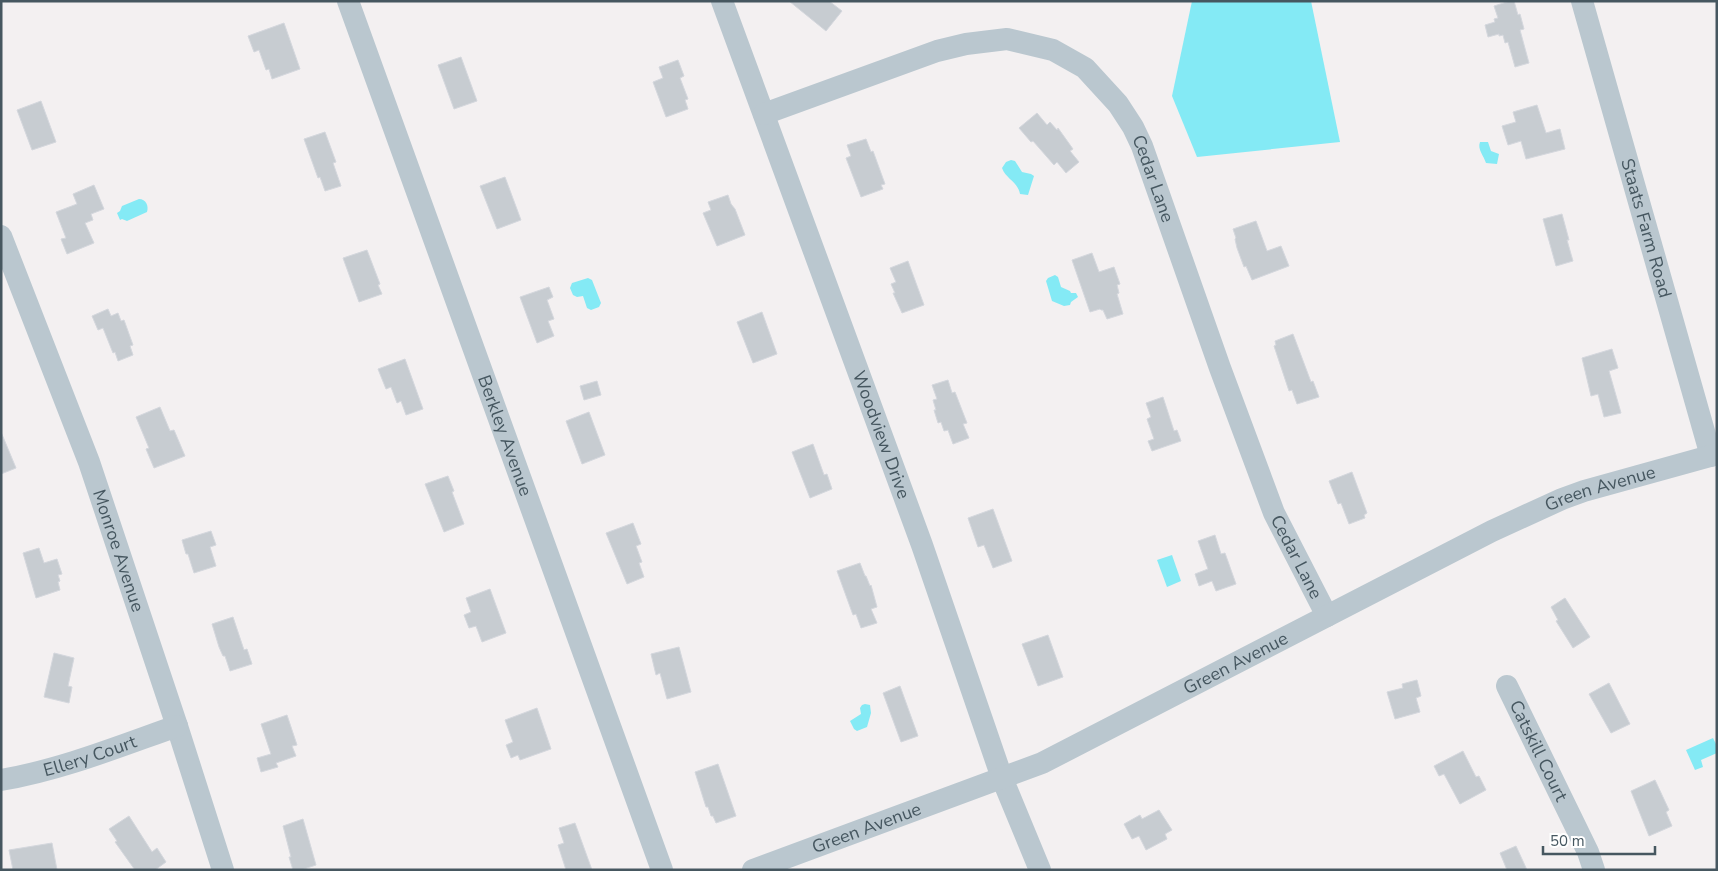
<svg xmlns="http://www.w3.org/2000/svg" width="1718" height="871" viewBox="0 0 1718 871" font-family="'Nunito Sans',sans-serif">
	<rect width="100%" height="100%" fill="#f3f0f1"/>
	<g fill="#84eaf5">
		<polygon points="1192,1 1311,1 1340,142 1197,157 1172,96"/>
		<path d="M 1480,142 L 1488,142 L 1491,151 L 1499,154 L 1497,164 L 1486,163 C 1484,156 1477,149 1480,142 Z"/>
		<path d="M 1011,160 L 1015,161 L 1022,172 L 1031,174 L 1034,176 L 1028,195 L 1020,194 C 1018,182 1006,179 1002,168 L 1006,162 Z"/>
		<path d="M 139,199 C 146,199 149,206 147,212 L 127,221 L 122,219 L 120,220 L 117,213 L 120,211 L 122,206 Z"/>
		<polygon points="1055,275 1058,277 1061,287 1070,291 1071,293 1076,293 1078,297 1071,302 1070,305 1064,306 1052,301 1046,281 1048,278"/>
		<polygon points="588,278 592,280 601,303 599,307 591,310 587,308 583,296 577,297 573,295 570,288 572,283"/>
		<polygon points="1172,555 1181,581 1167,587 1157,560"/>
		<polygon points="865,704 870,705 871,713 867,727 857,731 854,729 850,721 861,714 860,708 862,705"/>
		<polygon points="1713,738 1717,746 1717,753 1701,760 1703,767 1695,770 1686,750"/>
	</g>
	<g fill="#c7ccd1" stroke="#d4d7dd">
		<polygon points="789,1 829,1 842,11 826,31"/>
		<polygon points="1510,1 1514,1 1518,15 1520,14 1524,29 1520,30 1529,63 1515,67 1508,42 1505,43 1503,35 1499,36 1499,34 1488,37 1485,25 1495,22 1494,19 1498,18 1494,6"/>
		<polygon points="284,23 300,69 272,79 269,69 266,70 259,50 254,52 248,36"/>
		<polygon points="461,57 477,101 454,109 438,65"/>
		<polygon points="678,60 684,76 680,78 688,99 685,100 688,109 666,117 653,82 663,78 659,67"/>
		<polygon points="41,101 56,142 32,150 17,110"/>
		<polygon points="1537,105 1546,133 1560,129 1565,149 1526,159 1521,141 1508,145 1502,126 1516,122 1513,112"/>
		<polygon points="1037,113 1047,125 1050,122 1057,130 1058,128 1073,149 1070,151 1079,162 1066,173 1057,162 1054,165 1033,141 1031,142 1019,128"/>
		<polygon points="325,132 336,162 333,163 341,186 325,191 320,177 318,178 304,139"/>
		<polygon points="866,139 871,152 873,151 885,184 881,185 883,189 861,197 846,158 851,156 847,145"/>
		<polygon points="505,177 521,220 497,229 480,186"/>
		<polygon points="94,185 104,209 91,214 93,220 85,223 94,243 67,254 61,239 66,238 56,212 77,204 73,194"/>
		<polygon points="728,195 731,204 735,209 745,235 717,246 703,213 711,210 708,202"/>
		<polygon points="1562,214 1569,240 1567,240 1573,261 1556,266 1543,219"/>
		<polygon points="1256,221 1267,251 1281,246 1289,266 1252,280 1246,266 1244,267 1237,248 1235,239 1236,238 1233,229"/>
		<polygon points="367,250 380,284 378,285 382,294 359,302 343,258"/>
		<polygon points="1092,253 1099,272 1114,267 1120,284 1117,285 1119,293 1117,294 1123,314 1107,319 1103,310 1101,310 1100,309 1090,312 1072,260"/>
		<polygon points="908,261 924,305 902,313 893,293 895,293 891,284 896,282 890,268"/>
		<polygon points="549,287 553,297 547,300 554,319 548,321 554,336 537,343 520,297"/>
		<polygon points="108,309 111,316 118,313 121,321 124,320 133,345 130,346 133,355 118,361 115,352 113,353 103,328 98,330 92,316"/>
		<polygon points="762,312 777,354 753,363 737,322"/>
		<polygon points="1293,334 1311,382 1313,381 1319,397 1297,404 1292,390 1289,391 1274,346 1276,345 1275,341"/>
		<polygon points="1612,349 1618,368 1609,371 1621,413 1604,417 1598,394 1591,396 1582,358"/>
		<polygon points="405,359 423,409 406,415 401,401 397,403 391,387 386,389 378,369"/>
		<polygon points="948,380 952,393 955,392 960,405 967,423 963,424 969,438 953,444 948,430 944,431 941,422 938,423 934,410 936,410 933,400 937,399 932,385"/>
		<polygon points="597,381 601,395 584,400 580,386"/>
		<polygon points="1163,397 1174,431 1177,430 1181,441 1152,451 1148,441 1154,439 1147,419 1151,417 1146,403"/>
		<polygon points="160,407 170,431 174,430 185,456 154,468 146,449 149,448 136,417"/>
		<polygon points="589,412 605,455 582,464 566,421"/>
		<polygon points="1,432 16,468 1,474"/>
		<polygon points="813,444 824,475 827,474 832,489 810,498 792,452"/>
		<polygon points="1352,472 1367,513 1364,515 1365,518 1349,524 1341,503 1338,504 1329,481"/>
		<polygon points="448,476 454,491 452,492 464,524 444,532 425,484"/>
		<polygon points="993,509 1012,561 993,568 984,545 978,547 968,518"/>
		<polygon points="633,523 641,544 636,546 642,562 639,563 644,577 627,584 606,533"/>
		<polygon points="211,531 216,545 210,547 216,566 194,573 188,554 186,554 182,540"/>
		<polygon points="1215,535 1221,554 1225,553 1236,584 1216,591 1212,581 1199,586 1195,574 1208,569 1198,541"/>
		<polygon points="39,548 44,563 57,559 62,574 58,575 60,581 58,582 60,590 36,598 23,553"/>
		<polygon points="860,563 865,576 866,576 870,586 871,585 877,607 871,609 877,623 861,628 856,614 853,615 837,571"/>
		<polygon points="490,589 506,633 482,642 476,626 469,628 464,615 471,612 466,598"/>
		<polygon points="1565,598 1590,637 1573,648 1556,621 1558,620 1551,607"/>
		<polygon points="233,617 244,650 247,649 252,664 230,671 225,656 223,656 219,647 212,624"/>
		<polygon points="1048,635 1063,677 1038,686 1022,644"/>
		<polygon points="679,647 691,692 667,699 660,673 656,675 651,654"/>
		<polygon points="54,653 74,658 68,686 72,687 69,703 44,697"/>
		<polygon points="1417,680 1421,696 1416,698 1420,712 1395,719 1387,692 1403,688 1402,684"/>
		<polygon points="1609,683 1630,724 1611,733 1589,694"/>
		<polygon points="900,686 918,736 901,742 883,693"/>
		<polygon points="537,708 551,749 520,760 518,755 511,758 506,745 513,742 505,720"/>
		<polygon points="287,715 297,745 292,746 296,756 276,763 278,767 261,772 257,758 271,754 261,724"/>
		<polygon points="1463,751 1476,777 1479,776 1486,790 1460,804 1444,774 1439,776 1434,766"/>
		<polygon points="718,764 736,816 716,823 713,816 711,816 708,807 706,807 695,772"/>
		<polygon points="1655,780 1669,810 1666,812 1672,826 1649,836 1631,791"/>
		<polygon points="1159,810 1172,830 1165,834 1167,839 1146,850 1139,836 1132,839 1124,824 1140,815 1142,819"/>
		<polygon points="129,816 152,852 157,848 166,862 155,870 135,870 115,842 117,841 109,829"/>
		<polygon points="303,819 316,865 301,870 293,870 289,857 291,857 283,826"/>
		<polygon points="575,823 592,870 566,870 558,845 564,843 559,828"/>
		<polygon points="52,843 57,870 13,870 9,850"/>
		<polygon points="1516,846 1527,870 1507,870 1500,853"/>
	</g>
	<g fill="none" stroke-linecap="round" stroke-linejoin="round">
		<g stroke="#bac7cf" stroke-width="22">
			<path id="s1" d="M 348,1 L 662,870"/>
			<path id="s2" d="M 722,1 L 922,545 L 1002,778 L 1040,870"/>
			<path id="s3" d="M 1582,1 L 1711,456"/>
			<path id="s4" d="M 764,114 L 937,51 L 966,44 L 1007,39 L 1053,50 L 1085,68 L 1118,104 L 1133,127 L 1142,146 L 1220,368 L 1274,513 L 1327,616"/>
			<path id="s5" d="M 1,236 L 89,462 L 177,726 L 223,870"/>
			<path id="s6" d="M 1507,686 L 1588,852 L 1594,870"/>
			<path id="s7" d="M 1,780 C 61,770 120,746 177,726"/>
			<path id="s8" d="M 753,870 L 1042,763 L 1492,531 L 1562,499 L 1584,491 L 1717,454"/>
		</g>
	</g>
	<g text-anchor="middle" stroke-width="5" stroke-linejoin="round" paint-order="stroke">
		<g font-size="18" fill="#465760" stroke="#fff">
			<text dy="6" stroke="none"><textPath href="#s4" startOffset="471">Cedar Lane</textPath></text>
			<text dy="6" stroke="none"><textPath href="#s3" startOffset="236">Staats Farm Road</textPath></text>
			<text dy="6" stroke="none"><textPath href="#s2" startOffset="462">Woodview Drive</textPath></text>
			<text dy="6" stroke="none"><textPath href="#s1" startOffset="462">Berkley Avenue</textPath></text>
			<text dy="6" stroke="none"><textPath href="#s8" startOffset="931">Green Avenue</textPath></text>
			<text dy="6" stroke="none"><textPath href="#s5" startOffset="336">Monroe Avenue</textPath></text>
			<text dy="6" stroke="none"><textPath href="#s4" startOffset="876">Cedar Lane</textPath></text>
			<text dy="6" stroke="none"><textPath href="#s8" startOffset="526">Green Avenue</textPath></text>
			<text dy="6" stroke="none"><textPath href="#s6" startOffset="72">Catskill Court</textPath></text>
			<text dy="6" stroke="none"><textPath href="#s7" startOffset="92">Ellery Court</textPath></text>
			<text dy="6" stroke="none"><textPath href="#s8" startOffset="121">Green Avenue</textPath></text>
		</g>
	</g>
	<rect width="1718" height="871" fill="none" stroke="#465760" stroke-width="5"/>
	<path d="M1543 846v8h112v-8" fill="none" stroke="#465760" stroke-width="2.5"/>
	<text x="1550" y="846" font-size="15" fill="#465760" stroke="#ffffff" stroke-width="4" paint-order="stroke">50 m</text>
</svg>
